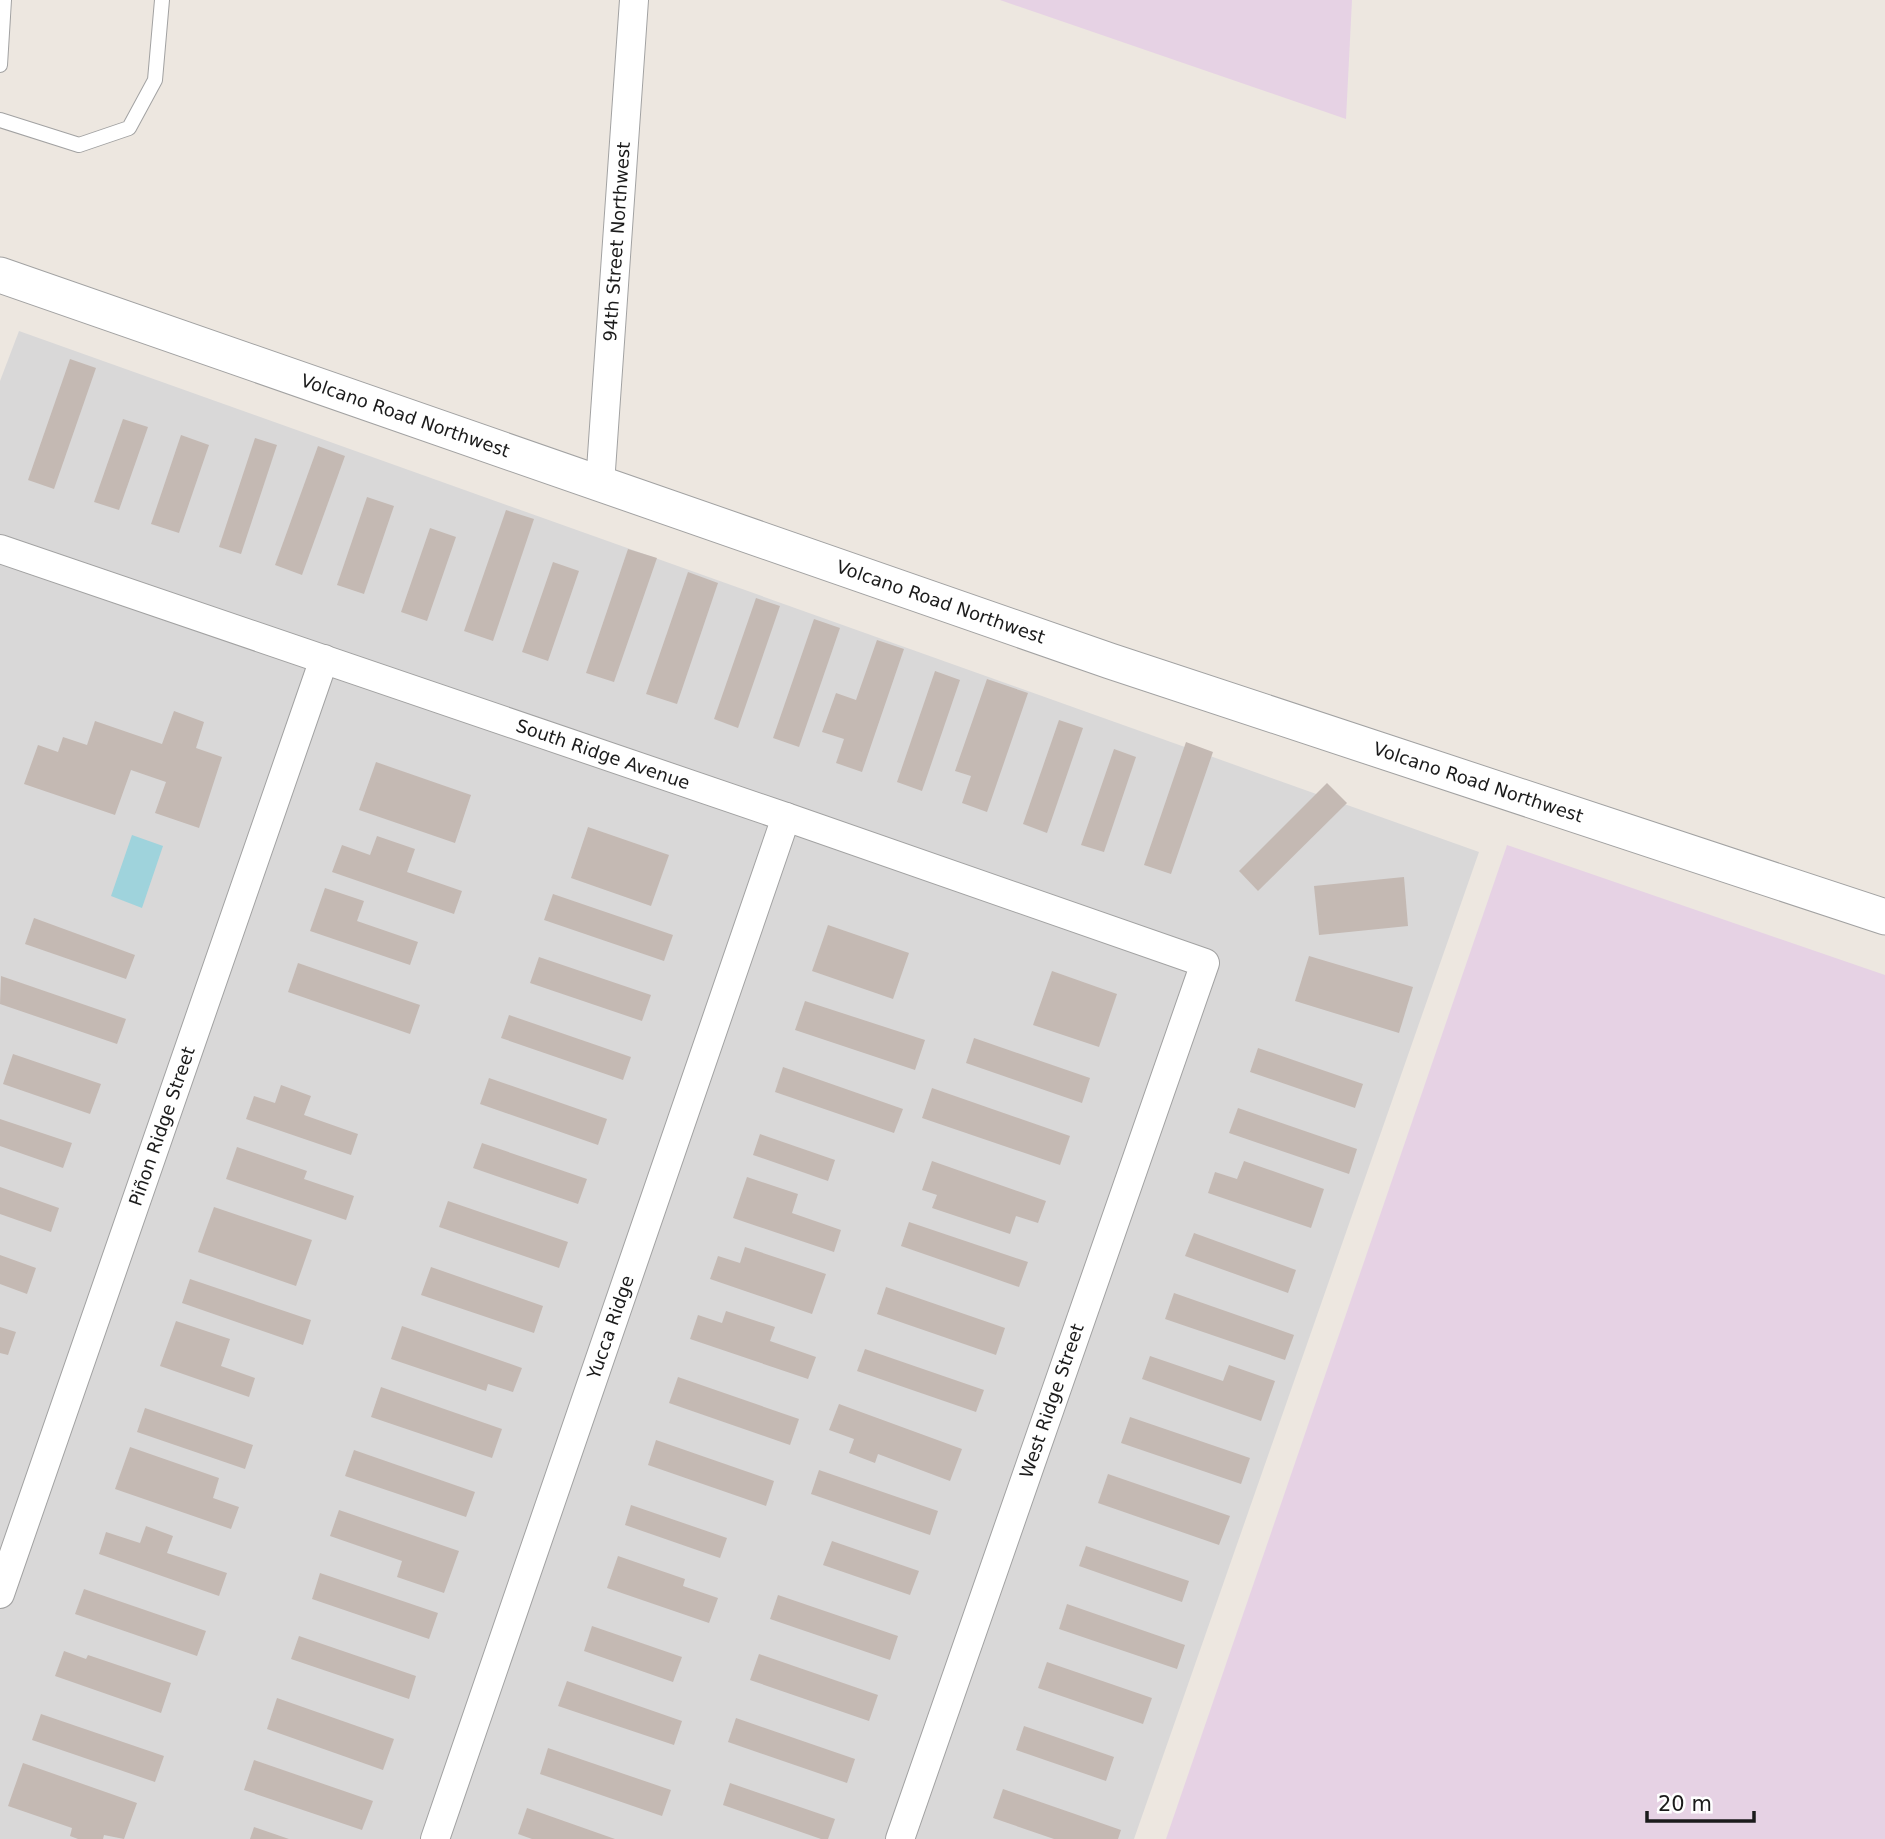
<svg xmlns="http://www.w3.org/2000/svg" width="1885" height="1839" viewBox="0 0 1885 1839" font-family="'DejaVu Sans',sans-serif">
	<rect width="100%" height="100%" fill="#ede7e0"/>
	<polygon fill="#d9d8d8" points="19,331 1479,852 1134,1839 0,1839 0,381"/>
	<g fill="#e6d2e4">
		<polygon points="1000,0 1352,0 1346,119"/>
		<polygon points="1507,845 1885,975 1885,1839 1166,1839"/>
	</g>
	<polygon fill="#9fd3dc" points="132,835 163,846 142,908 111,896"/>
	<g fill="#c4b9b3">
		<polygon points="70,359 96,368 54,489 28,480"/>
		<polygon points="123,419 148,427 119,510 94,502"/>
		<polygon points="181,435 209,445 179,533 151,524"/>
		<polygon points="255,438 277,445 241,554 219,547"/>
		<polygon points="318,446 345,456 302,575 275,565"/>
		<polygon points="367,497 394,506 364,594 337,585"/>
		<polygon points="506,510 534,519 493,641 464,631"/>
		<polygon points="430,528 456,537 427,621 401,612"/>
		<polygon points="628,549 657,558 614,682 586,673"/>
		<polygon points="553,562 579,571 548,661 522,652"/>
		<polygon points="688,572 718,583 677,704 646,694"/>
		<polygon points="756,598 780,606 738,728 714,719"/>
		<polygon points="814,619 840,628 799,747 773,738"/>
		<polygon points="877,640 904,649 862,772 836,763 844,739 822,732 836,693 856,700"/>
		<polygon points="935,671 960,680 922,791 897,782"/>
		<polygon points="987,679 1028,693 987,812 962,803 971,776 955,771"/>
		<polygon points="174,711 204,722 196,748 222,757 199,828 155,813 166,782 131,770 115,815 24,784 38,745 58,752 63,737 87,745 95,721 162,744"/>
		<polygon points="1059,720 1083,728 1047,833 1023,824"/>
		<polygon points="1186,742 1213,752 1171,874 1144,865"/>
		<polygon points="1114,749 1136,757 1104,852 1081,845"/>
		<polygon points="376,762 471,795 455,843 359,810"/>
		<polygon points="1327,783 1347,803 1258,891 1239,871"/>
		<polygon points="588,827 669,855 651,906 571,878"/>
		<polygon points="377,836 415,849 407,872 462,891 454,914 332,872 342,845 370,855"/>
		<polygon points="1404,877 1408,926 1319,935 1314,886"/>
		<polygon points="325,888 364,901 357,921 418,942 410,965 310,931"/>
		<polygon points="553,894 673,935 664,961 544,920"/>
		<polygon points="34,918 135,955 126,979 25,944"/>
		<polygon points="828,925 909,953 893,999 812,971"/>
		<polygon points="1309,956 1413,987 1399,1033 1295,1001"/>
		<polygon points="539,957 651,995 642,1021 530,983"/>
		<polygon points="298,963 420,1005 410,1034 288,992"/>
		<polygon points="1052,971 1117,994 1099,1047 1033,1025"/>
		<polygon points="1,976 126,1019 117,1044 0,1004"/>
		<polygon points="805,1001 925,1040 915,1070 795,1030"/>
		<polygon points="509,1015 631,1057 623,1080 501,1038"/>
		<polygon points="974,1038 1090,1078 1082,1103 966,1063"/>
		<polygon points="1258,1048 1363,1084 1355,1108 1250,1072"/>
		<polygon points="13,1054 101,1084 90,1114 3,1084"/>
		<polygon points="783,1067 903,1109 894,1133 775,1092"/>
		<polygon points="489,1078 607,1119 598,1145 480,1104"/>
		<polygon points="281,1085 311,1096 304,1115 358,1134 351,1155 246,1119 254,1096 275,1103"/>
		<polygon points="932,1088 1070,1136 1060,1165 922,1118"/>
		<polygon points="1238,1108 1357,1149 1349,1174 1229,1133"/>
		<polygon points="0,1119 72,1143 63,1168 0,1146"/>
		<polygon points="760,1134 835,1160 828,1181 753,1155"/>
		<polygon points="482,1143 587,1179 578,1204 473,1168"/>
		<polygon points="237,1147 307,1171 304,1179 354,1196 346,1220 226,1179"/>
		<polygon points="932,1161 1046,1201 1038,1223 1016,1216 1010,1234 932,1208 937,1195 922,1190"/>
		<polygon points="1244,1161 1324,1189 1311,1228 1208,1193 1215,1172 1237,1179"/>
		<polygon points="747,1177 798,1194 792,1213 841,1230 834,1252 733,1218"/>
		<polygon points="0,1187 59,1208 51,1232 0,1214"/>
		<polygon points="448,1201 568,1242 559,1268 439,1227"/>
		<polygon points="214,1207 312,1240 296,1286 198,1252"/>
		<polygon points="909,1222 1028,1262 1019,1287 901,1246"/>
		<polygon points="1194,1233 1296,1270 1288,1293 1185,1256"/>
		<polygon points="745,1247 826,1274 812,1314 710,1279 718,1256 740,1263"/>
		<polygon points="0,1255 36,1268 27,1294 0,1284"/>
		<polygon points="431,1267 543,1306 534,1333 421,1295"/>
		<polygon points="190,1279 311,1320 303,1345 182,1303"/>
		<polygon points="886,1287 1005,1328 996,1355 877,1314"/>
		<polygon points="1174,1293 1294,1335 1285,1360 1165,1319"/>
		<polygon points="726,1311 775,1327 770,1341 816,1357 808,1379 690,1339 698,1315 722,1323"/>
		<polygon points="176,1321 230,1339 221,1366 255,1378 249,1397 160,1366"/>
		<polygon points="402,1326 522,1368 513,1392 488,1384 486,1391 391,1359"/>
		<polygon points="0,1327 16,1332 8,1355 0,1353"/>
		<polygon points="865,1349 984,1390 976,1412 857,1371"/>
		<polygon points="1150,1356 1223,1381 1229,1365 1275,1381 1261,1421 1142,1379"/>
		<polygon points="678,1377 799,1419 790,1445 669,1403"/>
		<polygon points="381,1387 502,1429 492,1458 371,1417"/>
		<polygon points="839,1404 962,1449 950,1481 878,1454 875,1463 849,1453 854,1439 829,1430"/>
		<polygon points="145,1408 253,1445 245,1469 137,1432"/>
		<polygon points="1130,1417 1250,1458 1241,1484 1121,1443"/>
		<polygon points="656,1440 774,1481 766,1506 648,1465"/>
		<polygon points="130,1447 219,1478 213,1498 239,1507 231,1529 115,1489"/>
		<polygon points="354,1450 475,1492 466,1517 345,1476"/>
		<polygon points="819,1470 938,1511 930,1535 811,1494"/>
		<polygon points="1108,1474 1230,1516 1219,1545 1098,1503"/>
		<polygon points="631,1505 727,1538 720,1558 625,1525"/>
		<polygon points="339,1510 459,1551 444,1593 397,1577 402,1561 330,1536"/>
		<polygon points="146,1526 173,1536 167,1553 227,1573 219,1596 99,1554 106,1532 140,1543"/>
		<polygon points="832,1541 919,1571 910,1595 823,1565"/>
		<polygon points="1086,1546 1189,1581 1182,1602 1079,1566"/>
		<polygon points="618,1556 685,1579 683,1586 718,1598 709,1623 607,1588"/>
		<polygon points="320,1573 438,1613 429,1639 312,1599"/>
		<polygon points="84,1589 206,1631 197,1656 75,1614"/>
		<polygon points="778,1595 898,1636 890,1660 770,1619"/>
		<polygon points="1067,1604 1185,1645 1177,1669 1059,1629"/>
		<polygon points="592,1626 682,1657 673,1682 584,1651"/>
		<polygon points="299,1636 416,1676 409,1699 291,1659"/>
		<polygon points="64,1651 86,1659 88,1655 171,1683 161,1713 55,1676"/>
		<polygon points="759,1654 878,1695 869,1721 750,1680"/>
		<polygon points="1047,1662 1152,1698 1143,1724 1038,1688"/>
		<polygon points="567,1681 682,1721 674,1745 558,1706"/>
		<polygon points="277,1698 394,1739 383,1770 267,1729"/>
		<polygon points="41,1714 164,1756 155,1782 32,1740"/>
		<polygon points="736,1718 855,1759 847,1783 728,1742"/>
		<polygon points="1024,1726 1114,1757 1106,1781 1016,1750"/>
		<polygon points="548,1748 671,1790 662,1816 540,1774"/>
		<polygon points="254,1760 373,1801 362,1830 244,1790"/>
		<polygon points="23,1763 137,1803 124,1839 104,1835 103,1839 78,1839 70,1836 72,1828 8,1806"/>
		<polygon points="730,1783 835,1819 828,1839 821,1839 723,1805"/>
		<polygon points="1003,1789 1121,1830 1118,1839 1054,1839 993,1818"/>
		<polygon points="527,1808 615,1839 532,1839 518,1834"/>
		<polygon points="254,1827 289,1839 250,1839"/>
	</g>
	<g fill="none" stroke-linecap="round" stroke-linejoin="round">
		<defs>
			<g id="service">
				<polyline points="0,65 4,0"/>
				<polyline points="0,120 79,145 129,128 155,80 162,0"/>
			</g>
			<g id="minor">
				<path id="s1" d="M 600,484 L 634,0"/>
				<path id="s2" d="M 0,549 L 786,817 L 1205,963 L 900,1839"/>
				<path id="s3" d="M 0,1594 L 324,659"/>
				<path id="s4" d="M 435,1839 L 786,817"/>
			</g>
			<g id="tertiary">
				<path id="s5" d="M 0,275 L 1110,661 L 1885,917"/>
			</g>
		</defs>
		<use href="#service" stroke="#a2a2a2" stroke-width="16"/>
		<use href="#minor" stroke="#a2a2a2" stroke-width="30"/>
		<use href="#tertiary" stroke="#a2a2a2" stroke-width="37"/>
		<use href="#service" stroke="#fff" stroke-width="14"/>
		<use href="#minor" stroke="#fff" stroke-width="28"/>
		<use href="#tertiary" stroke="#fff" stroke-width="35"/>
	</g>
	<g text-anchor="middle" stroke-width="6" stroke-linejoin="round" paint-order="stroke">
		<g font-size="18" fill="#1b1b1b" stroke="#fff">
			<text dy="6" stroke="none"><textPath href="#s1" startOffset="243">94th Street Northwest</textPath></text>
			<text dy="6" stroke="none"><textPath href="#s5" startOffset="429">Volcano Road Northwest</textPath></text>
			<text dy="6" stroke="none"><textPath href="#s5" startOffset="996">Volcano Road Northwest</textPath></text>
			<text dy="6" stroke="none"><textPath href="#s2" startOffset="637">South Ridge Avenue</textPath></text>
			<text dy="6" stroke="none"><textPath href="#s5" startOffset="1563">Volcano Road Northwest</textPath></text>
			<text dy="6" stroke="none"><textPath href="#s3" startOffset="495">Piñon Ridge Street</textPath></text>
			<text dy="6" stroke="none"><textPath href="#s4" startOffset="541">Yucca Ridge</textPath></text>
			<text transform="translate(1052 1401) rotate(-71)" y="6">West Ridge Street</text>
		</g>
	</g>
	<path d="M1647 1811v10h107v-10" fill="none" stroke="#1b1b1b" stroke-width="3.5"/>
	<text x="1658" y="1811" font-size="21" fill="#1b1b1b" stroke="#ffffff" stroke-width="5" paint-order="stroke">20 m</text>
</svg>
